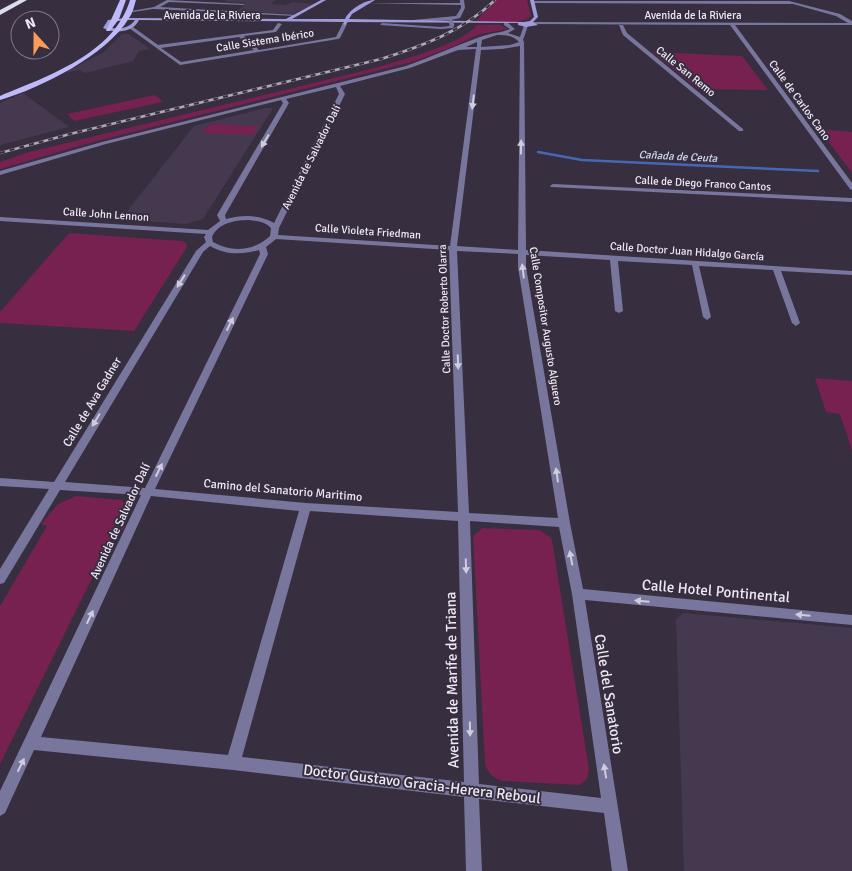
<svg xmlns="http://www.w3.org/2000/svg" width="852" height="871" viewBox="0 0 852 871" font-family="Signika,sans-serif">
	<rect width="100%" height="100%" fill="#372e40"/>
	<g fill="#453950">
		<polygon points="226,0 276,0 271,4 285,5 292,2 313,4 293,14 237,11 246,3 224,2"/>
		<polygon points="122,34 129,34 150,49 139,51 133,61 85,73 80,70 64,73 104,52"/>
		<polygon points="23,93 69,127 0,145 0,103"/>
		<polygon points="266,108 272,108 272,110 203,219 185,224 121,219 194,126"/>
		<polygon points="683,613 852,628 852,871 684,871 676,619"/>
	</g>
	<g fill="#762150">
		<path d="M 496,0 L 527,0 L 531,16 C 521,26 489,22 475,22 Z"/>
		<path d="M 477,25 L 500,25 L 508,29 L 480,34 L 447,49 L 412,62 L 93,142 L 0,169 L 0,162 L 29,152 L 375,68 C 400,60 461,45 477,25 Z"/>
		<polygon points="652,52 742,56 768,90 698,89"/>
		<polygon points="155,95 163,102 74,121 67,114"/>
		<polygon points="210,124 259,126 252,135 202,133"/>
		<polygon points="819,129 852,132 852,173"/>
		<polygon points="69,233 182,241 186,243 187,247 134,331 0,323 0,312"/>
		<polygon points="815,378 852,381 852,451 840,414 826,412"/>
		<path d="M 76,496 L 122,500 C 131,510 127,518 123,530 L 116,530 L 0,764 L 0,606 L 47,526 L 41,524 L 58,504 Z"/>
		<path d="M 482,528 L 539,530 L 549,536 L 552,540 L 589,769 L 587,779 L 579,785 L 503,781 C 493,779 488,773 485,764 L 473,536 Z"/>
	</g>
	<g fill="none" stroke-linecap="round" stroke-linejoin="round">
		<polyline stroke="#4767b5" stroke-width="2.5" points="538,152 582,160 818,171"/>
		<g fill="#78769c" fill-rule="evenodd">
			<polygon points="167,0 245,4 243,5 169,2 160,7 297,15 295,16 153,9 133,12 131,11 154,7"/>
			<polygon points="460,0 464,0 465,8 460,18 451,20 415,22 413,20 456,16 461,8 461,5 364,3 460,3"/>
			<polygon points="532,1 789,1 840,14 852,21 852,25 735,25 852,183 852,190 850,189 730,25 534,24 532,23 534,22 848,23 836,16 793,4 531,3"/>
			<path d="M 278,23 L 282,24 L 276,32 L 244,36 L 259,50 L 336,37 L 343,23 L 347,24 L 340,38 L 338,39 L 180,65 L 129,28 L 133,27 L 158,45 L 273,30 ZM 239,37 L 254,50 L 181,62 L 161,48 Z"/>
			<polygon points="382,23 441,27 449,26 452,24 454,25 453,28 441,29 380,25"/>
			<path d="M 504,23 L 508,23 L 515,29 L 508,33 L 520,37 L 524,25 L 528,26 L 523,40 L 524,42 L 526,250 L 852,271 L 852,275 L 781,271 L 800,323 L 796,326 L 792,323 L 773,270 L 699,266 L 711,317 L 707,320 L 703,317 L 692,265 L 618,261 L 623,311 L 619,313 L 615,311 L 610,260 L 526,255 L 526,267 L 570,523 L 583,589 L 852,615 L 852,625 L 585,600 L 628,871 L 612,871 L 604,813 L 479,799 L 482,871 L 466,871 L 464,797 L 233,770 L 34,750 L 5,813 L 0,816 L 0,791 L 141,495 L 60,490 L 4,583 L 0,584 L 0,569 L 49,489 L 0,486 L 0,478 L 54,482 L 196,251 L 206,242 L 204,237 L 206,234 L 0,221 L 0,217 L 208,230 L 220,221 L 217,215 L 283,103 L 281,100 L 106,144 L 0,175 L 0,171 L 102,142 L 406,66 C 431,57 455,46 480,37 C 490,33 501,33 510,29 L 504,25 ZM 497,35 C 506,35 512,35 519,42 L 510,45 L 481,47 L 482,40 ZM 477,42 L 477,47 L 466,47 ZM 520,46 L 518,250 L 457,246 L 481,50 L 502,49 ZM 476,49 L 450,246 L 278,235 L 279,228 L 345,94 L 340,86 L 410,68 L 458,50 ZM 336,87 L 339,94 L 274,223 C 259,214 242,215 226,219 L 225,215 L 289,103 L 286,99 ZM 249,220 C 258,221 265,222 271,228 L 270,236 C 254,251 232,253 213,242 L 212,237 C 218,223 235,220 249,220 ZM 276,239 L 449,250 L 458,512 L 306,503 L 155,489 L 268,254 L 266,247 ZM 210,246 C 225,255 243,255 259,250 L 260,254 L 145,488 L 65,482 L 203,252 ZM 457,251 L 518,254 L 518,267 L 558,518 L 469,513 ZM 151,496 L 299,511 L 228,755 L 41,737 ZM 310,511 L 458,521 L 464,782 L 242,757 ZM 470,521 L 559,527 L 572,594 L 601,798 L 479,784 Z"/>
			<polygon points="619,25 623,25 627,33 743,129 743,131 739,131 623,35"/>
			<polygon points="553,184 852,198 852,202 551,187 550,186"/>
		</g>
		<path fill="#9f9bd8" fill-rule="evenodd" d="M 321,0 L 326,0 L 292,19 L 345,19 C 349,10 364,0 375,0 L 352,14 L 349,19 L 524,22 L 530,21 L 534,17 L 530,0 L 534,0 L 538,17 L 533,22 L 538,25 L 526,27 L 518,25 L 518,23 L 348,22 L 345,25 L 343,24 L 344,22 L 139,20 C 133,33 114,34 103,28 L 108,20 L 126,18 L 286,19 ZM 126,20 L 135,20 C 129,29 117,30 108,27 L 111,22 Z"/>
		<g fill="#bebaf9" fill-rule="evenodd">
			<polygon points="120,0 126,0 119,19 110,31 106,31"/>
			<path d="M 130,0 L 136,0 C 134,6 133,13 129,18 C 107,55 41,88 0,100 L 0,96 C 48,76 114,54 130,0 Z"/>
		</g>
		<polygon fill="#dddcef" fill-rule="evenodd" points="19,0 27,0 0,15 0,10"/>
		<defs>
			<path id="rail" d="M 0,153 L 70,134 L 381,59 C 423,46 463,31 495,0"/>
		</defs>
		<use href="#rail" stroke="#aea7b5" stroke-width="2.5"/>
		<use href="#rail" stroke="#372e40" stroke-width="2" stroke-dasharray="5" stroke-linecap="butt"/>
		<polyline stroke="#78769c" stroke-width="4.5" points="451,22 452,25"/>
	</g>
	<defs><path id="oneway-solid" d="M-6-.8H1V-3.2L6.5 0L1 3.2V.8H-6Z" transform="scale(1.25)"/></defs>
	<g fill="#d0ccde">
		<use href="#oneway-solid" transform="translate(473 102) rotate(97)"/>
		<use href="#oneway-solid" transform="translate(265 141) rotate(120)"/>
		<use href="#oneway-solid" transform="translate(521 147) rotate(-89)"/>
		<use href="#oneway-solid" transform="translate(523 271) rotate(-97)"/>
		<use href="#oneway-solid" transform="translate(181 281) rotate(122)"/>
		<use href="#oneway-solid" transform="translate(230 324) rotate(-64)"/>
		<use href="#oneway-solid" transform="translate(458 362) rotate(88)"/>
		<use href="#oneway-solid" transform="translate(96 420) rotate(121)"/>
		<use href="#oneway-solid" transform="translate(159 470) rotate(-64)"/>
		<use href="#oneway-solid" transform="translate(557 475) rotate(-98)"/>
		<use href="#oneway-solid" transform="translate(571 558) rotate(-101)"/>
		<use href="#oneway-solid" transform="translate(466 566) rotate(88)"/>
		<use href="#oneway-solid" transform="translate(642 601) rotate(-175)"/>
		<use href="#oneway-solid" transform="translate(803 615) rotate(-175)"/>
		<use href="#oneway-solid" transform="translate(90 617) rotate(-65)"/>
		<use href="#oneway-solid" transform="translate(470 729) rotate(89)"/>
		<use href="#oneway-solid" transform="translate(21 765) rotate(-64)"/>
		<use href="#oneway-solid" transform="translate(605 771) rotate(-99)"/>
	</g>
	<g text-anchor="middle" stroke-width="4" stroke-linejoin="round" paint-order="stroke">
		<g font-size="11" fill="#eee8f4" stroke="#372e40">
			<text x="212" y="19">Avenida de la Riviera</text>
			<text x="693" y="19">Avenida de la Riviera</text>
			<text transform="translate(265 40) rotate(-9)" y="4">Calle Sistema Ibérico</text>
			<text transform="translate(686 71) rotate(39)" y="4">Calle San Remo</text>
			<text transform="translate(800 100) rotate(54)" y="4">Calle de Carlos Cano</text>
			<text transform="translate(311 157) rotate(-63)" y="4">Avenida de Salvador Dalí</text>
			<text transform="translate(703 183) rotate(3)" y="4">Calle de Diego Franco Cantos</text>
			<text transform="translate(106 214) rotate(4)" y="4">Calle John Lennon</text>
			<text transform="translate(368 231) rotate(4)" y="4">Calle Violeta Friedman</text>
			<text transform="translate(687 251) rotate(4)" y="4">Calle Doctor Juan Hidalgo García</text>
			<text transform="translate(444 309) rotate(-92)" y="4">Calle Doctor Roberto Olarra</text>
			<text transform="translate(546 326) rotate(81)" y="4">Calle Compositor Augusto Alguero</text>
		</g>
		<g font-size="11" font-style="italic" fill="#cfd9ef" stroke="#372e40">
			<text transform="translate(678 156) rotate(3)" y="4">Cañada de Ceuta</text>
		</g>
		<g font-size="12" fill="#eee8f4" stroke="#372e40">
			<text transform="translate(92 402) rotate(-59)" y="4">Calle de Ava Gadner</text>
			<text transform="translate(283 490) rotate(5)" y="4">Camino del Sanatorio Maritimo</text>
			<text transform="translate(120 521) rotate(-65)" y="4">Avenida de Salvador Dalí</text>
		</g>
		<g font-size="15" fill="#eee8f4" stroke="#372e40">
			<text transform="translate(716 591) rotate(5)" y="5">Calle Hotel Pontinental</text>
			<text transform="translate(452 680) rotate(-91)" y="5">Avenida de Marife de Triana</text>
			<text transform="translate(609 694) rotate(81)" y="5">Calle del Sanatorio</text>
			<text transform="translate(422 784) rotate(7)" y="5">Doctor Gustavo Gracia-Herera Reboul</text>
		</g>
	</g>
	<g transform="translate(35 35) rotate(339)"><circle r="24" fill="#372e40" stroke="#807888"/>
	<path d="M0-4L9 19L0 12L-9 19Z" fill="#fd9c56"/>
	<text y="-8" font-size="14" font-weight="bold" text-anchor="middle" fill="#eee8f4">N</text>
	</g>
</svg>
